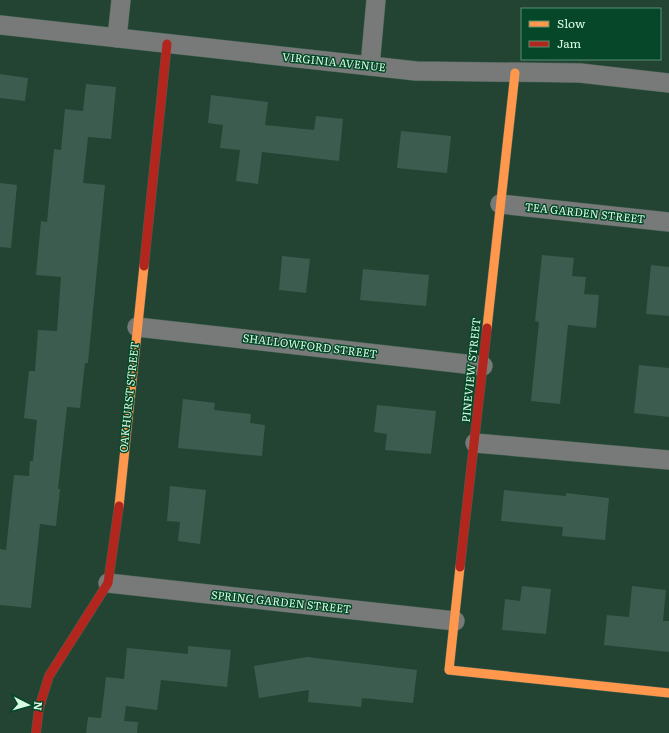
<svg xmlns="http://www.w3.org/2000/svg" width="669" height="733" viewBox="0 0 669 733" font-family="Literata,serif">
	<rect width="100%" height="100%" fill="#234433"/>
	<g fill="#3c5c4f">
		<polygon points="0,74 28,78 25,101 0,98"/>
		<polygon points="86,84 116,87 111,139 88,137 83,183 105,185 88,363 85,363 80,408 67,407 58,489 60,489 56,526 40,524 31,608 0,605 0,549 6,550 14,475 29,476 30,461 33,461 37,420 24,418 29,371 35,371 38,330 57,331 61,277 36,275 41,221 47,222 54,149 61,150 65,109 83,111"/>
		<polygon points="211,95 268,102 265,125 314,130 316,116 343,119 339,161 262,152 258,184 236,181 240,150 220,148 223,125 208,123"/>
		<polygon points="401,131 451,136 447,173 397,168"/>
		<polygon points="0,183 17,185 11,248 0,247"/>
		<polygon points="542,255 574,258 572,276 586,277 584,294 599,295 596,328 568,325 560,404 531,401 539,322 535,321"/>
		<polygon points="282,256 310,259 306,293 279,290"/>
		<polygon points="651,265 669,267 669,316 646,314"/>
		<polygon points="363,269 429,275 426,306 360,300"/>
		<polygon points="639,365 669,368 669,417 634,413"/>
		<polygon points="183,399 215,403 214,410 251,414 250,423 265,425 262,456 178,448"/>
		<polygon points="377,405 436,411 431,454 385,450 387,434 374,432"/>
		<polygon points="170,486 206,490 200,544 178,541 180,522 167,521"/>
		<polygon points="504,490 566,496 566,493 609,498 605,540 562,536 563,527 501,521"/>
		<polygon points="522,586 551,589 546,634 502,630 505,599 520,601"/>
		<polygon points="632,586 666,590 663,621 669,621 669,652 604,645 607,615 629,617"/>
		<polygon points="188,646 231,650 227,687 161,680 157,710 126,706 124,721 138,722 137,733 86,733 88,717 101,718 106,677 124,679 127,648 188,654"/>
		<polygon points="307,657 417,670 413,703 362,698 361,707 308,702 309,690 259,698 254,666"/>
	</g>
	<g fill="none" stroke-linecap="round" stroke-linejoin="round">
		<defs>
			<g id="street">
				<polyline points="0,25 416,71 580,73 669,83"/>
				<polyline points="117,38 121,0"/>
				<polyline points="370,66 376,0"/>
				<polyline points="500,204 669,222"/>
				<polyline points="137,327 483,366"/>
				<polyline points="475,443 669,460"/>
				<polyline points="108,583 455,621"/>
			</g>
			<g id="slow">
				<polyline points="487,328 515,73"/>
				<polyline points="119,506 144,266"/>
				<polyline points="460,567 449,670 669,693"/>
			</g>
			<g id="jam">
				<polyline points="144,266 167,44"/>
				<polyline points="460,567 487,328"/>
				<polyline points="36,733 39,708 49,676 108,583 119,506"/>
			</g>
		</defs>
		<use href="#street" stroke="#466252" stroke-width="20"/>
		<use href="#slow" stroke="#466252" stroke-width="10"/>
		<use href="#jam" stroke="#466252" stroke-width="10"/>
		<use href="#street" stroke="#787a7a" stroke-width="19"/>
		<use href="#slow" stroke="#ff974d" stroke-width="9"/>
		<use href="#jam" stroke="#b3261e" stroke-width="9"/>
	</g>
	<g text-anchor="middle" stroke-width="3" stroke-linejoin="round" paint-order="stroke">
		<g font-size="11" fill="#d6fbe2" stroke="#054728">
			<text transform="translate(334 62) rotate(6)" y="4">VIRGINIA AVENUE</text>
			<text transform="translate(585 213) rotate(6)" y="4">TEA GARDEN STREET</text>
			<text transform="translate(310 346) rotate(7)" y="4">SHALLOWFORD STREET</text>
			<text transform="translate(471 370) rotate(-84)" y="4">PINEVIEW STREET</text>
			<text transform="translate(129 397) rotate(-84)" y="4">OAKHURST STREET</text>
			<text transform="translate(281 602) rotate(6)" y="4">SPRING GARDEN STREET</text>
		</g>
	</g>
	<rect x="521" y="8" width="140" height="52" fill="#054728" stroke="#598f72"/>
	<rect x="529" y="21" width="20" height="6" fill="#ff974d" stroke="#598f72"/>
	<text x="557" y="28" font-size="12" fill="#d6fbe2">Slow</text>
	<rect x="529" y="41" width="20" height="6" fill="#b3261e" stroke="#598f72"/>
	<text x="557" y="48" font-size="12" fill="#d6fbe2">Jam</text>
	<g transform="translate(28 705) rotate(96)" stroke="#054728" stroke-width="3" paint-order="stroke">
	<path d="M0-3L7 15L0 10L-7 15Z" fill="#d6fbe2"/>
	<text y="-6" font-size="11" font-weight="bold" text-anchor="middle" fill="#d6fbe2">N</text>
	</g>
</svg>
